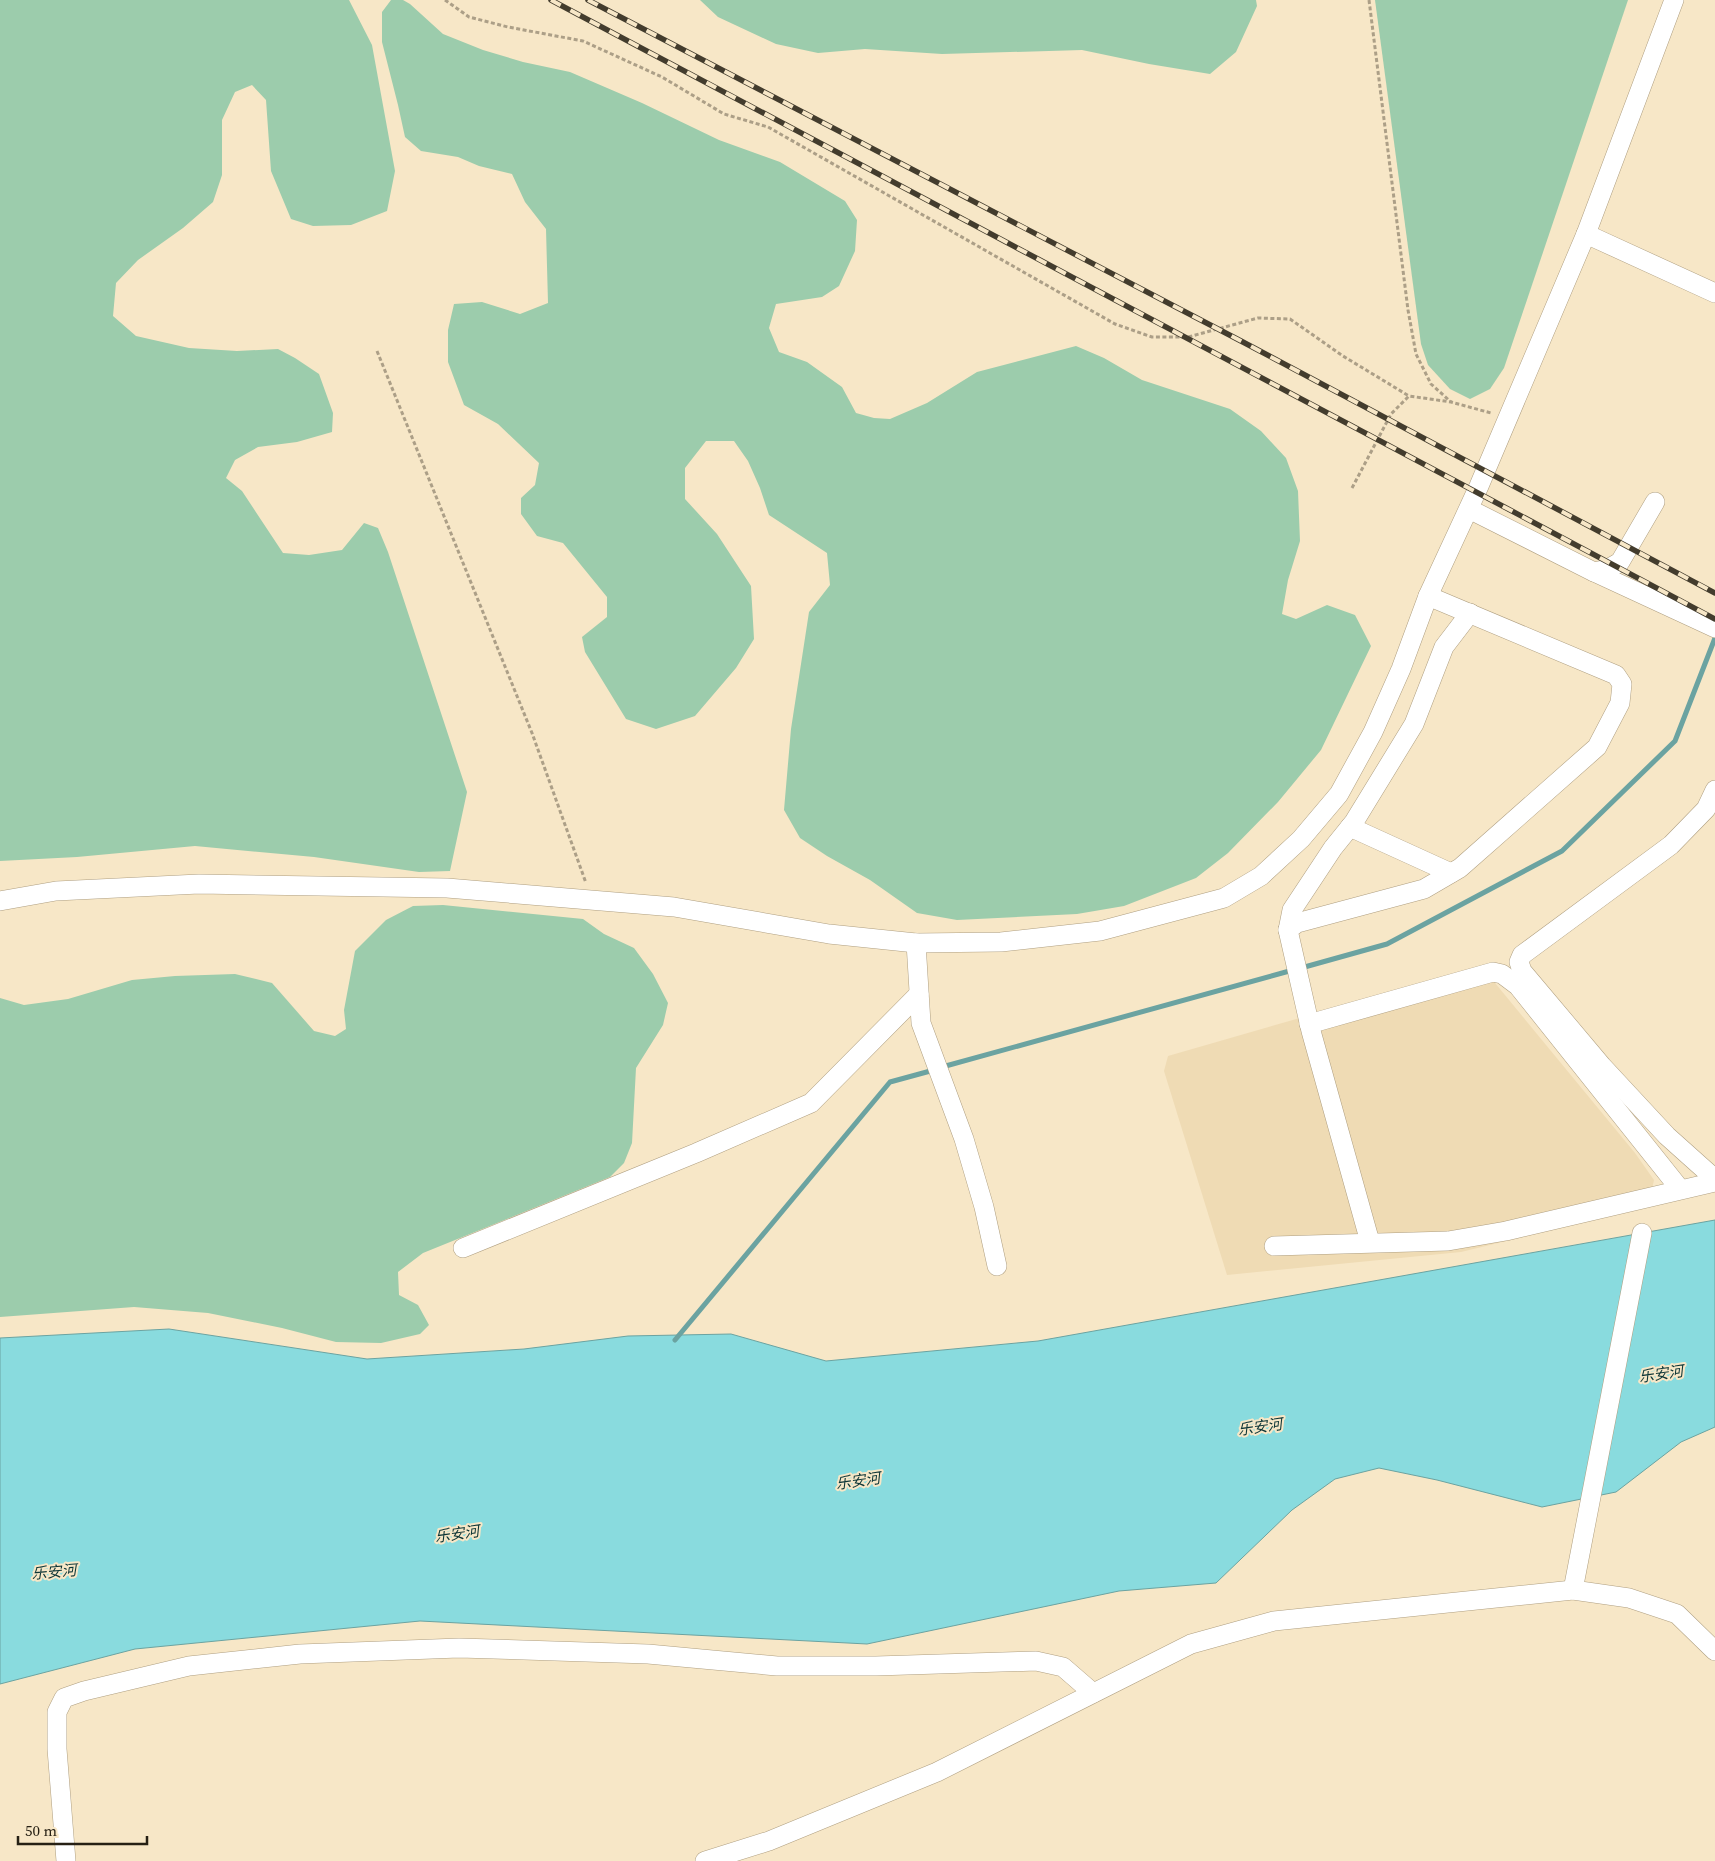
<svg xmlns="http://www.w3.org/2000/svg" width="1715" height="1861" viewBox="0 0 1715 1861" font-family="'Source Serif 4','Noto Sans SC',serif">
	<rect width="100%" height="100%" fill="#f7e7c7"/>
	<polygon fill="#efdbb4" points="1470,969 1486,972 1635,1153 1654,1180 1648,1207 1461,1252 1227,1275 1164,1071 1168,1056"/>
	<g fill="#9cccac">
		<polygon points="0,0 349,0 372,45 395,171 387,211 351,225 313,226 291,219 271,171 266,100 252,85 235,92 222,120 222,175 213,202 183,228 138,260 116,283 113,316 136,336 189,348 237,351 278,349 295,358 319,374 333,413 332,432 297,442 258,447 235,460 226,478 242,491 283,553 309,555 342,550 364,523 378,528 388,552 467,792 450,871 419,872 314,857 195,846 77,857 0,861"/>
		<polygon points="391,0 403,0 410,4 443,34 483,50 523,62 570,72 642,103 719,140 780,162 845,201 857,220 855,251 839,286 822,297 776,304 769,328 779,352 807,362 842,387 856,413 874,418 890,419 927,403 977,372 1076,346 1104,358 1142,380 1230,409 1261,431 1286,458 1298,491 1300,541 1288,580 1282,614 1296,619 1327,605 1355,615 1371,646 1321,750 1278,802 1228,853 1196,878 1124,906 1077,914 957,920 917,913 870,880 827,856 800,838 784,810 791,729 809,612 830,585 827,553 769,515 760,488 748,461 734,441 706,441 685,468 685,499 717,534 751,586 754,639 736,668 695,716 656,729 626,719 585,652 582,637 607,617 607,597 563,543 537,536 521,514 521,498 535,485 539,463 498,424 464,405 448,362 448,330 454,304 482,302 520,314 548,303 546,229 525,202 512,174 479,166 458,157 421,151 405,137 398,105 382,42 382,12"/>
		<polygon points="700,0 1256,0 1257,6 1236,52 1210,74 1149,64 1082,50 942,54 865,49 818,53 776,44 718,17"/>
		<polygon points="1375,0 1628,0 1504,368 1490,389 1470,399 1450,389 1428,365 1421,344"/>
		<polygon points="443,905 583,919 604,934 634,948 653,974 668,1003 663,1025 636,1068 632,1143 624,1163 610,1177 423,1253 398,1272 399,1295 418,1305 429,1325 420,1334 381,1343 336,1342 282,1328 208,1313 134,1307 0,1317 0,998 24,1005 68,999 132,980 175,976 235,974 272,983 314,1031 335,1036 346,1029 344,1010 355,951 386,920 413,906"/>
	</g>
	<polygon fill="#89dbde" stroke="#6ba3a1" points="1715,1220 1715,1427 1681,1442 1616,1492 1542,1507 1437,1480 1379,1468 1335,1479 1292,1510 1216,1583 1119,1591 867,1644 420,1621 135,1649 0,1684 0,1338 169,1329 367,1359 524,1349 628,1336 731,1334 826,1361 1038,1341"/>
	<g fill="none" stroke-linecap="round" stroke-linejoin="round">
		<g stroke="#6ba3a1" stroke-width="5">
			<polyline points="1301,968 1387,944 1562,851 1675,741 1715,638"/>
			<polyline points="942,1067 1293,970"/>
			<polyline points="675,1340 890,1082 934,1070"/>
		</g>
		<defs>
			<g id="minor">
				<polyline points="1586,234 1715,293"/>
				<polyline points="1469,509 1594,572 1608,569 1620,562 1655,502"/>
				<polyline points="1594,572 1715,628"/>
				<polyline points="1715,790 1706,809 1671,845 1522,955 1519,962 1522,971 1602,1066 1667,1136 1715,1179"/>
				<polyline points="1350,827 1451,873"/>
				<polyline points="0,901 56,891 199,884 447,888 674,907 829,934 916,943 1001,942 1100,931 1224,898 1261,876 1301,839 1339,794 1373,732 1401,669 1428,596 1479,486 1586,234 1674,0"/>
				<polyline points="1288,930 1292,910 1333,848 1354,822 1414,724 1444,647 1470,613"/>
				<polyline points="916,943 921,1023 964,1139 984,1207 997,1266"/>
				<polyline points="1309,1024 1493,972 1502,974 1518,986 1680,1189"/>
				<polyline points="1370,1242 1311,1031 1288,930 1297,923 1424,889 1460,868 1597,747 1620,703 1622,684 1616,675 1428,596"/>
				<polyline points="1274,1246 1448,1241 1506,1231 1715,1182"/>
				<polyline points="463,1248 696,1153 811,1103 919,994"/>
				<polyline points="1573,1590 1642,1233"/>
				<polyline points="66,1861 57,1749 57,1712 64,1698 84,1691 189,1666 300,1654 459,1648 648,1654 777,1666 876,1666 1036,1661 1063,1667 1093,1693"/>
				<polyline points="705,1861 769,1841 937,1772 1191,1644 1274,1621 1573,1590 1629,1598 1677,1614 1715,1651"/>
			</g>
		</defs>
		<use href="#minor" stroke="#af9f81" stroke-width="20"/>
		<g stroke="#ac9f87" stroke-width="3" stroke-dasharray="4 2.5" stroke-linecap="butt">
			<polyline points="445,0 469,17 508,27 583,41 662,77 724,114 768,127 1115,324 1152,337 1188,337 1258,318 1290,319 1343,356 1409,396"/>
			<polyline points="1369,0 1408,310 1416,354 1431,384 1451,402"/>
			<polyline points="377,351 532,733 586,883"/>
			<polyline points="1352,488 1391,414 1409,396 1451,402 1491,413"/>
		</g>
		<use href="#minor" stroke="#fff" stroke-width="19"/>
		<defs>
			<g id="rail">
				<polyline points="551,0 1715,619"/>
				<polyline points="588,0 1241,341 1715,593"/>
			</g>
		</defs>
		<use href="#rail" stroke="#433c2d" stroke-width="5.5"/>
		<use href="#rail" stroke="#f7e7c7" stroke-width="4" stroke-dasharray="11" stroke-linecap="butt"/>
	</g>
	<g text-anchor="middle" stroke-width="4" stroke-linejoin="round" paint-order="stroke">
		<g font-size="15" font-style="italic" fill="#0c3536" stroke="#f7e7c7">
			<text transform="translate(1661 1374) rotate(-8)" y="5">乐安河</text>
			<text transform="translate(1260 1427) rotate(-8)" y="5">乐安河</text>
			<text transform="translate(858 1481) rotate(-8)" y="5">乐安河</text>
			<text transform="translate(457 1534) rotate(-8)" y="5">乐安河</text>
			<text transform="translate(54 1572) rotate(-5)" y="5">乐安河</text>
		</g>
	</g>
	<path d="M18 1836v8h129v-8" fill="none" stroke="#262014" stroke-width="2.5"/>
	<text x="25" y="1836" font-size="15" fill="#262014" stroke="#f7e7c7" stroke-width="4" paint-order="stroke">50 m</text>
</svg>
